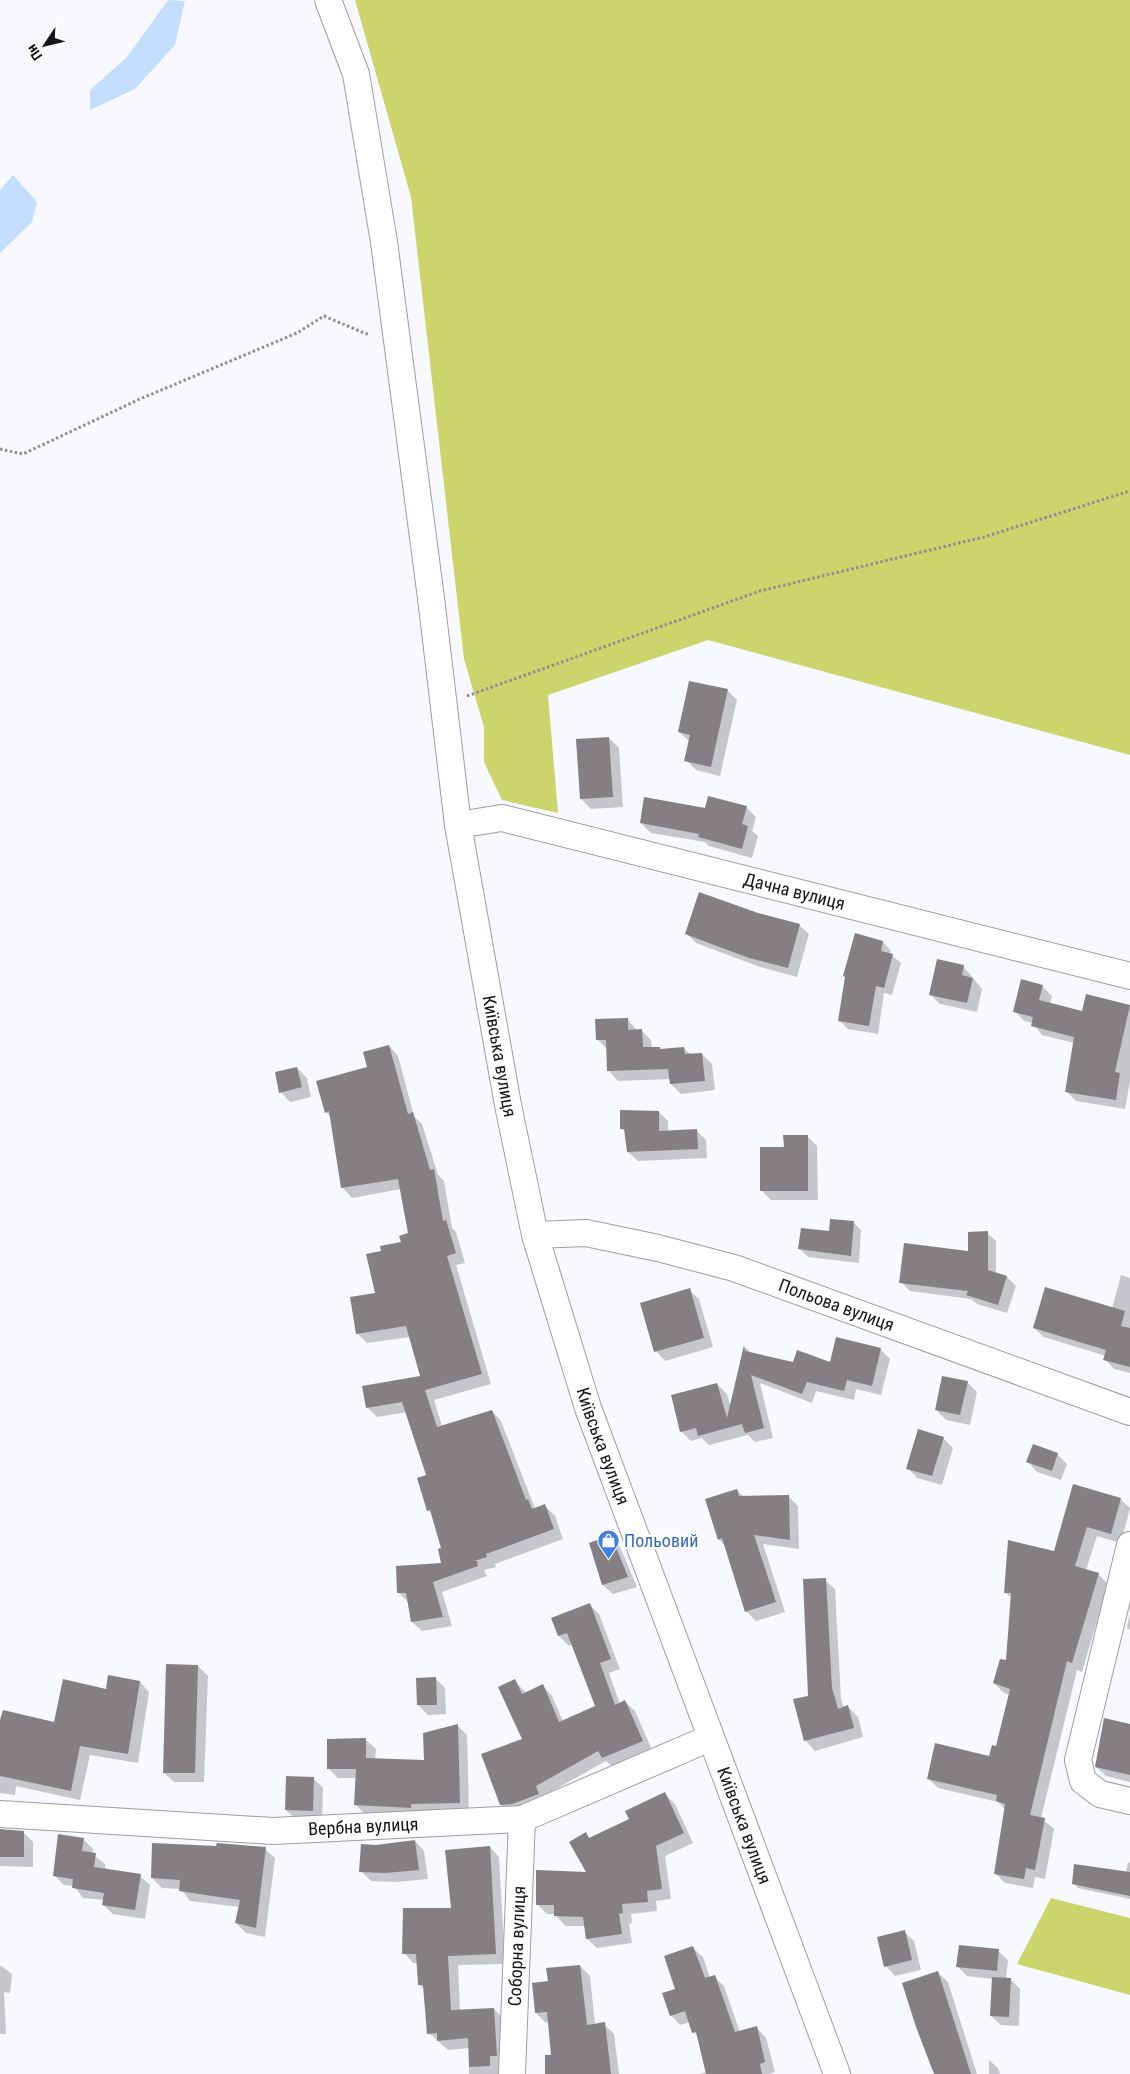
<svg xmlns="http://www.w3.org/2000/svg" width="1130" height="2074" viewBox="0 0 1130 2074" font-family="'Roboto Condensed',sans-serif">
	<rect width="100%" height="100%" fill="#f7f9fe"/>
	<g fill="#ccd46c">
		<polygon points="355,0 1130,0 1130,755 708,640 548,695 558,813 502,800 484,762 484,727 464,659 411,197"/>
		<polygon points="1051,1898 1130,1918 1130,1995 1017,1964"/>
	</g>
	<g fill="#c5defe">
		<polygon points="168,0 185,1 175,45 135,89 90,110 90,90 127,57"/>
		<polygon points="13,175 37,202 32,222 0,253 0,190"/>
	</g>
	<g fill="#0003">
		<polygon points="727,690 737,700 720,776 696,770 686,760 689,741 679,732"/>
		<polygon points="609,738 619,748 623,807 591,809 581,799"/>
		<polygon points="746,807 756,817 752,831 758,836 752,858 709,846 705,842 651,833 641,823 706,810"/>
		<polygon points="757,914 799,925 809,934 797,977 760,967 696,943 686,933"/>
		<polygon points="855,935 883,942 891,951 890,954 901,963 892,995 884,993 878,1034 848,1029 839,1020"/>
		<polygon points="963,966 982,989 977,1012 940,1004 930,994"/>
		<polygon points="1042,986 1052,996 1050,1004 1083,1013 1087,996 1130,1008 1130,1081 1125,1109 1076,1101 1066,1091 1074,1043 1042,1035 1033,1023 1024,1021 1015,1011"/>
		<polygon points="627,1019 637,1030 641,1030 651,1040 652,1048 661,1050 684,1048 691,1055 702,1054 712,1064 715,1090 681,1094 671,1084 671,1079 618,1081 609,1071 608,1050 597,1039"/>
		<polygon points="389,1046 398,1056 414,1116 422,1124 438,1175 444,1181 452,1228 456,1232 465,1263 456,1265 491,1384 434,1400 442,1426 492,1411 501,1421 534,1506 536,1509 545,1506 555,1516 563,1539 495,1564 496,1567 484,1570 487,1576 442,1592 452,1626 422,1631 412,1622 409,1603 399,1593 443,1564 442,1549 433,1515 428,1510 428,1476 407,1412 377,1417 367,1407 422,1377 410,1337 367,1343 357,1333 376,1294 382,1252 403,1242 409,1234 401,1189 352,1198 343,1188 331,1117 326,1112"/>
		<polygon points="297,1068 307,1078 311,1097 290,1102 281,1092"/>
		<polygon points="659,1112 668,1121 668,1131 696,1130 706,1140 707,1158 638,1161 628,1152 626,1133 621,1128"/>
		<polygon points="807,1136 817,1146 818,1200 771,1200 762,1191 785,1148"/>
		<polygon points="853,1222 861,1230 859,1263 808,1257 800,1249"/>
		<polygon points="987,1233 996,1241 996,1274 1007,1277 1016,1286 1007,1313 977,1304 971,1299 910,1291 901,1282 969,1253"/>
		<polygon points="1121,1275 1130,1278 1130,1373 1114,1369 1105,1359 1106,1356 1044,1337 1034,1328 1112,1309"/>
		<polygon points="689,1290 699,1299 713,1347 665,1361 656,1351"/>
		<polygon points="745,1347 751,1353 794,1363 831,1364 880,1349 890,1359 881,1395 856,1389 854,1400 816,1391 812,1403 760,1383 773,1438 755,1442 748,1435 709,1445 702,1438 691,1441 681,1431 717,1384 727,1394 731,1408"/>
		<polygon points="967,1382 977,1392 970,1425 946,1420 936,1410"/>
		<polygon points="943,1438 953,1448 942,1485 917,1478 908,1468"/>
		<polygon points="1057,1454 1067,1464 1061,1480 1037,1472 1028,1462"/>
		<polygon points="737,1490 744,1497 788,1496 798,1506 799,1549 763,1544 785,1612 756,1621 746,1611 725,1546 719,1539"/>
		<polygon points="1120,1499 1130,1508 1121,1543 1097,1536 1086,1570 1098,1574 1108,1584 1082,1672 1077,1670 1041,1818 1054,1829 1045,1879 1035,1877 1033,1888 1005,1883 995,1873 1005,1809 998,1802 938,1788 928,1778 990,1757 997,1748 1010,1695 1004,1693 994,1683 1007,1662 1012,1599 1005,1592"/>
		<polygon points="610,1537 620,1547 637,1587 613,1594 603,1585 590,1544"/>
		<polygon points="825,1580 835,1589 841,1699 844,1708 848,1707 858,1717 863,1737 815,1751 806,1741 794,1700 809,1697"/>
		<polygon points="589,1604 599,1614 620,1669 609,1673 620,1704 625,1702 635,1711 652,1750 613,1767 606,1761 511,1814 501,1804 524,1740 515,1681 526,1693 543,1686 552,1696 563,1721 596,1707 572,1644 569,1646 559,1636 552,1618"/>
		<polygon points="1130,1614 1130,1630 1127,1627"/>
		<polygon points="198,1666 208,1676 204,1782 174,1782 164,1773"/>
		<polygon points="435,1678 445,1688 446,1714 428,1715 418,1705"/>
		<polygon points="140,1682 149,1692 138,1763 90,1755 80,1800 16,1786 15,1795 0,1793 0,1726 55,1724 107,1690"/>
		<polygon points="1130,1725 1130,1782 1106,1776 1096,1767"/>
		<polygon points="458,1726 467,1735 469,1813 366,1815 356,1805 357,1778 338,1778 328,1768 366,1740 376,1749 375,1760 425,1761"/>
		<polygon points="313,1778 323,1788 322,1820 296,1820 286,1810"/>
		<polygon points="665,1794 675,1804 693,1843 665,1856 671,1899 656,1901 657,1911 631,1914 632,1923 629,1924 632,1943 597,1948 587,1939 585,1926 565,1926 555,1914 547,1914 537,1904 588,1873 586,1834 590,1839 631,1819"/>
		<polygon points="0,1830 23,1832 33,1842 33,1867 0,1866"/>
		<polygon points="83,1839 93,1849 92,1854 105,1864 105,1870 140,1876 150,1885 145,1919 113,1914 103,1905 104,1900 83,1898 74,1886 64,1885 54,1875"/>
		<polygon points="415,1841 424,1851 428,1879 396,1882 371,1881 361,1871 376,1846"/>
		<polygon points="490,1847 499,1857 505,1964 458,1965 460,2011 494,2009 504,2019 507,2074 469,2074 469,2048 448,2050 429,2033 425,1990 419,1984 418,1963 413,1963 404,1953 452,1909"/>
		<polygon points="265,1849 275,1858 265,1937 246,1933 236,1923 240,1907 190,1901 181,1889 162,1888 152,1878"/>
		<polygon points="1128,1862 1130,1863 1130,1899 1078,1888 1073,1883 1126,1873"/>
		<polygon points="904,1932 914,1941 921,1970 895,1976 886,1966"/>
		<polygon points="693,1948 703,1957 710,1978 714,1976 724,1986 740,2032 757,2028 766,2038 775,2072 769,2074 699,2074 707,2072 699,2038 694,2032 690,2022 680,2025 671,2015 677,1989"/>
		<polygon points="998,1951 1008,1960 1006,1979 1010,1979 1020,1989 1019,2026 1001,2025 991,2016 993,1979 967,1976 957,1966"/>
		<polygon points="0,1965 12,1974 10,1993 4,1992 6,2034 0,2034"/>
		<polygon points="580,1966 590,1976 595,2025 604,2024 614,2034 619,2074 546,2074 552,2056 549,2022 546,2023 536,2013 549,1982"/>
		<polygon points="938,1973 948,1982 977,2074 936,2074"/>
		<polygon points="989,2060 998,2068 1000,2074 989,2074"/>
	</g>
	<g fill="#847f83">
		<polygon points="689,681 728,689 711,767 684,761 690,735 678,732"/>
		<polygon points="609,737 613,797 580,799 576,739"/>
		<polygon points="708,796 747,806 742,824 748,826 742,849 698,837 699,834 640,823 644,797 705,808"/>
		<polygon points="699,892 758,913 800,924 788,968 749,958 685,934"/>
		<polygon points="855,933 883,941 881,951 893,954 884,988 876,986 869,1026 838,1021 845,977 843,976"/>
		<polygon points="937,959 964,965 962,975 973,978 967,1003 929,995"/>
		<polygon points="1021,979 1043,985 1039,1000 1082,1011 1086,994 1130,1005 1115,1072 1120,1073 1116,1100 1065,1092 1074,1037 1031,1026 1033,1017 1013,1012"/>
		<polygon points="628,1018 628,1030 642,1029 643,1047 660,1047 660,1049 684,1047 685,1054 702,1053 705,1081 670,1084 668,1069 607,1071 606,1040 596,1040 595,1019"/>
		<polygon points="389,1045 408,1114 413,1112 430,1170 434,1169 443,1221 446,1220 456,1253 447,1256 482,1374 425,1390 437,1427 492,1410 526,1500 528,1499 532,1509 545,1504 554,1529 486,1554 487,1557 474,1561 477,1561 478,1566 433,1582 443,1617 411,1622 406,1593 397,1593 396,1566 441,1563 438,1549 441,1548 430,1510 427,1511 417,1478 426,1475 402,1402 366,1408 362,1386 420,1376 406,1326 356,1334 350,1297 375,1293 366,1254 381,1251 380,1246 401,1242 399,1236 408,1233 398,1179 341,1188 329,1111 325,1113 316,1081 367,1067 363,1052"/>
		<polygon points="297,1067 302,1087 279,1093 275,1072"/>
		<polygon points="620,1110 659,1111 659,1131 697,1129 698,1149 627,1152 624,1129 620,1129"/>
		<polygon points="783,1135 808,1135 808,1191 760,1191 760,1147 784,1147"/>
		<polygon points="830,1219 854,1221 851,1256 798,1249 801,1228 829,1231"/>
		<polygon points="988,1231 988,1270 1007,1276 998,1305 966,1295 968,1291 899,1283 904,1243 968,1251 968,1232"/>
		<polygon points="1045,1287 1125,1311 1121,1326 1130,1328 1130,1367 1103,1360 1106,1350 1033,1328"/>
		<polygon points="690,1288 704,1338 654,1352 640,1303"/>
		<polygon points="836,1337 881,1348 872,1386 847,1380 844,1391 807,1382 802,1394 751,1375 764,1428 745,1433 742,1424 698,1436 696,1428 680,1432 671,1395 717,1383 727,1418 744,1345 745,1351 793,1362 797,1350 830,1362"/>
		<polygon points="942,1376 968,1381 960,1415 935,1410"/>
		<polygon points="918,1429 944,1437 932,1476 906,1469"/>
		<polygon points="1033,1444 1058,1453 1052,1471 1026,1462"/>
		<polygon points="1073,1484 1121,1498 1111,1534 1087,1527 1075,1566 1099,1573 1072,1663 1067,1661 1030,1815 1045,1818 1035,1870 1026,1868 1024,1879 994,1874 1005,1804 996,1801 997,1795 927,1779 935,1743 989,1756 992,1745 996,1746 1010,1689 993,1683 1000,1659 1006,1660 1011,1593 1004,1593 1008,1540 1054,1551"/>
		<polygon points="737,1489 739,1496 789,1495 790,1540 754,1535 776,1602 745,1612 722,1538 718,1540 705,1499"/>
		<polygon points="611,1535 628,1577 602,1585 589,1543"/>
		<polygon points="826,1578 832,1688 838,1709 848,1705 854,1728 804,1741 793,1699 808,1696 803,1579"/>
		<polygon points="590,1603 611,1659 600,1663 615,1705 625,1700 643,1741 602,1758 598,1751 536,1786 539,1794 512,1804 500,1805 481,1754 522,1739 498,1687 515,1679 522,1694 543,1684 559,1722 595,1706 567,1633 558,1636 551,1618"/>
		<polygon points="166,1664 198,1665 195,1773 163,1773"/>
		<polygon points="108,1675 140,1681 128,1754 80,1746 71,1791 0,1776 0,1720 3,1710 54,1722 63,1679 106,1689"/>
		<polygon points="436,1677 437,1705 417,1705 416,1678"/>
		<polygon points="1104,1718 1130,1724 1130,1775 1095,1767"/>
		<polygon points="458,1724 460,1803 411,1804 411,1808 354,1805 356,1769 327,1769 327,1739 366,1738 366,1758 424,1760 423,1733"/>
		<polygon points="286,1776 314,1777 313,1811 285,1810"/>
		<polygon points="665,1792 684,1833 656,1846 662,1889 647,1891 648,1902 622,1904 623,1913 619,1914 622,1934 586,1939 583,1917 554,1916 554,1905 536,1905 536,1870 586,1872 569,1842 586,1832 589,1838 629,1819 625,1811"/>
		<polygon points="0,1829 24,1831 24,1857 0,1857"/>
		<polygon points="58,1834 84,1838 82,1851 96,1853 94,1867 141,1874 135,1910 102,1905 104,1893 72,1888 73,1879 53,1876"/>
		<polygon points="415,1840 419,1870 385,1873 359,1872 361,1844 376,1845"/>
		<polygon points="152,1843 216,1846 217,1843 266,1847 256,1928 235,1923 240,1900 179,1891 180,1880 151,1878"/>
		<polygon points="490,1846 496,1954 448,1956 451,2010 494,2008 497,2056 490,2056 490,2066 469,2067 468,2038 437,2041 437,2033 427,2034 423,1985 418,1985 416,1954 402,1954 403,1908 451,1908 445,1850"/>
		<polygon points="1074,1864 1130,1872 1130,1896 1072,1884"/>
		<polygon points="905,1930 912,1960 884,1967 877,1937"/>
		<polygon points="959,1945 999,1949 997,1971 956,1967"/>
		<polygon points="693,1946 705,1978 715,1975 735,2032 757,2026 765,2062 760,2064 762,2074 706,2074 696,2032 692,2033 685,2011 670,2016 662,1993 675,1989 664,1956"/>
		<polygon points="580,1965 587,2025 605,2022 611,2074 545,2074 545,2055 551,2055 547,2012 535,2013 532,1983 548,1981 546,1968"/>
		<polygon points="938,1971 971,2074 934,2074 916,2027 902,1983"/>
		<polygon points="992,1977 1011,1978 1009,2017 990,2016"/>
	</g>
	<g fill="none" stroke-linecap="round" stroke-linejoin="round">
		<defs>
			<g id="minor">
				<path id="s1" d="M 328,0 L 356,74 L 384,242 L 431,598 L 458,825 L 508,1105 L 535,1235 L 588,1408 L 837,2074"/>
				<path id="s2" d="M 458,825 L 502,818 L 1130,976"/>
				<path id="s3" d="M 535,1235 L 586,1233 L 658,1248 L 734,1268 L 1130,1412"/>
				<polyline points="1130,1545 1078,1760 1083,1781 1100,1794 1130,1801"/>
				<path id="s4" d="M 0,1814 L 273,1831 L 522,1819 L 710,1738"/>
				<path id="s5" d="M 512,2074 L 522,1819"/>
			</g>
		</defs>
		<use href="#minor" stroke="#9c9ea4" stroke-width="28"/>
		<g stroke="#8d8f93" stroke-width="3" stroke-dasharray="2.5 2.5" stroke-linecap="butt">
			<polyline points="0,449 23,454 140,399 297,333 324,316 369,335"/>
			<polyline points="467,696 760,591 984,537 1130,491"/>
		</g>
		<use href="#minor" stroke="#fff" stroke-width="26"/>
	</g>
	<defs>
		<symbol id="shop-pin" viewBox="-11 -11 22 30"><path d="M0 17L-7.5 6A9.5 9.5 0 1 1 7.5 6Z" fill="#3f7fe0" stroke="#fff"/><path d="M-5-2.5h2.3a2.7 3.5 0 0 1 5.4 0H5L5.5 6h-11ZM-1.5-2.5h3a1.5 2.3 0 0 0-3 0Z" fill="#fff"/></symbol>
	</defs>
	<g fill-rule="evenodd">
		<use href="#shop-pin" x="596" y="1528" width="25" height="34"/>
	</g>
	<g text-anchor="middle" stroke-width="4.5" stroke-linejoin="round" paint-order="stroke">
		<g font-size="18" fill="#151618" stroke="#fff">
			<text dy="6" stroke="none"><textPath href="#s2" startOffset="346">Дачна вулиця</textPath></text>
			<text dy="6" stroke="none"><textPath href="#s1" startOffset="1072">Київська вулиця</textPath></text>
			<text dy="6" stroke="none"><textPath href="#s3" startOffset="312">Польова вулиця</textPath></text>
			<text dy="6" stroke="none"><textPath href="#s1" startOffset="1476">Київська вулиця</textPath></text>
			<text dy="6" stroke="none"><textPath href="#s4" startOffset="364">Вербна вулиця</textPath></text>
			<text dy="6" stroke="none"><textPath href="#s1" startOffset="1881">Київська вулиця</textPath></text>
			<text dy="6" stroke="none"><textPath href="#s5" startOffset="128">Соборна вулиця</textPath></text>
		</g>
		<g font-size="18" fill="#366cbe" stroke="#fff" text-anchor="start">
			<text x="624" y="1547">Польовий</text>
		</g>
	</g>
	<g transform="translate(45 45) rotate(235)" stroke="#ffffff" stroke-width="4" paint-order="stroke">
	<path d="M0-4L9 19L0 12L-9 19Z" fill="#151618"/>
	<text y="-8" font-size="14" font-weight="bold" text-anchor="middle" fill="#151618">Пн</text>
	</g>
</svg>
